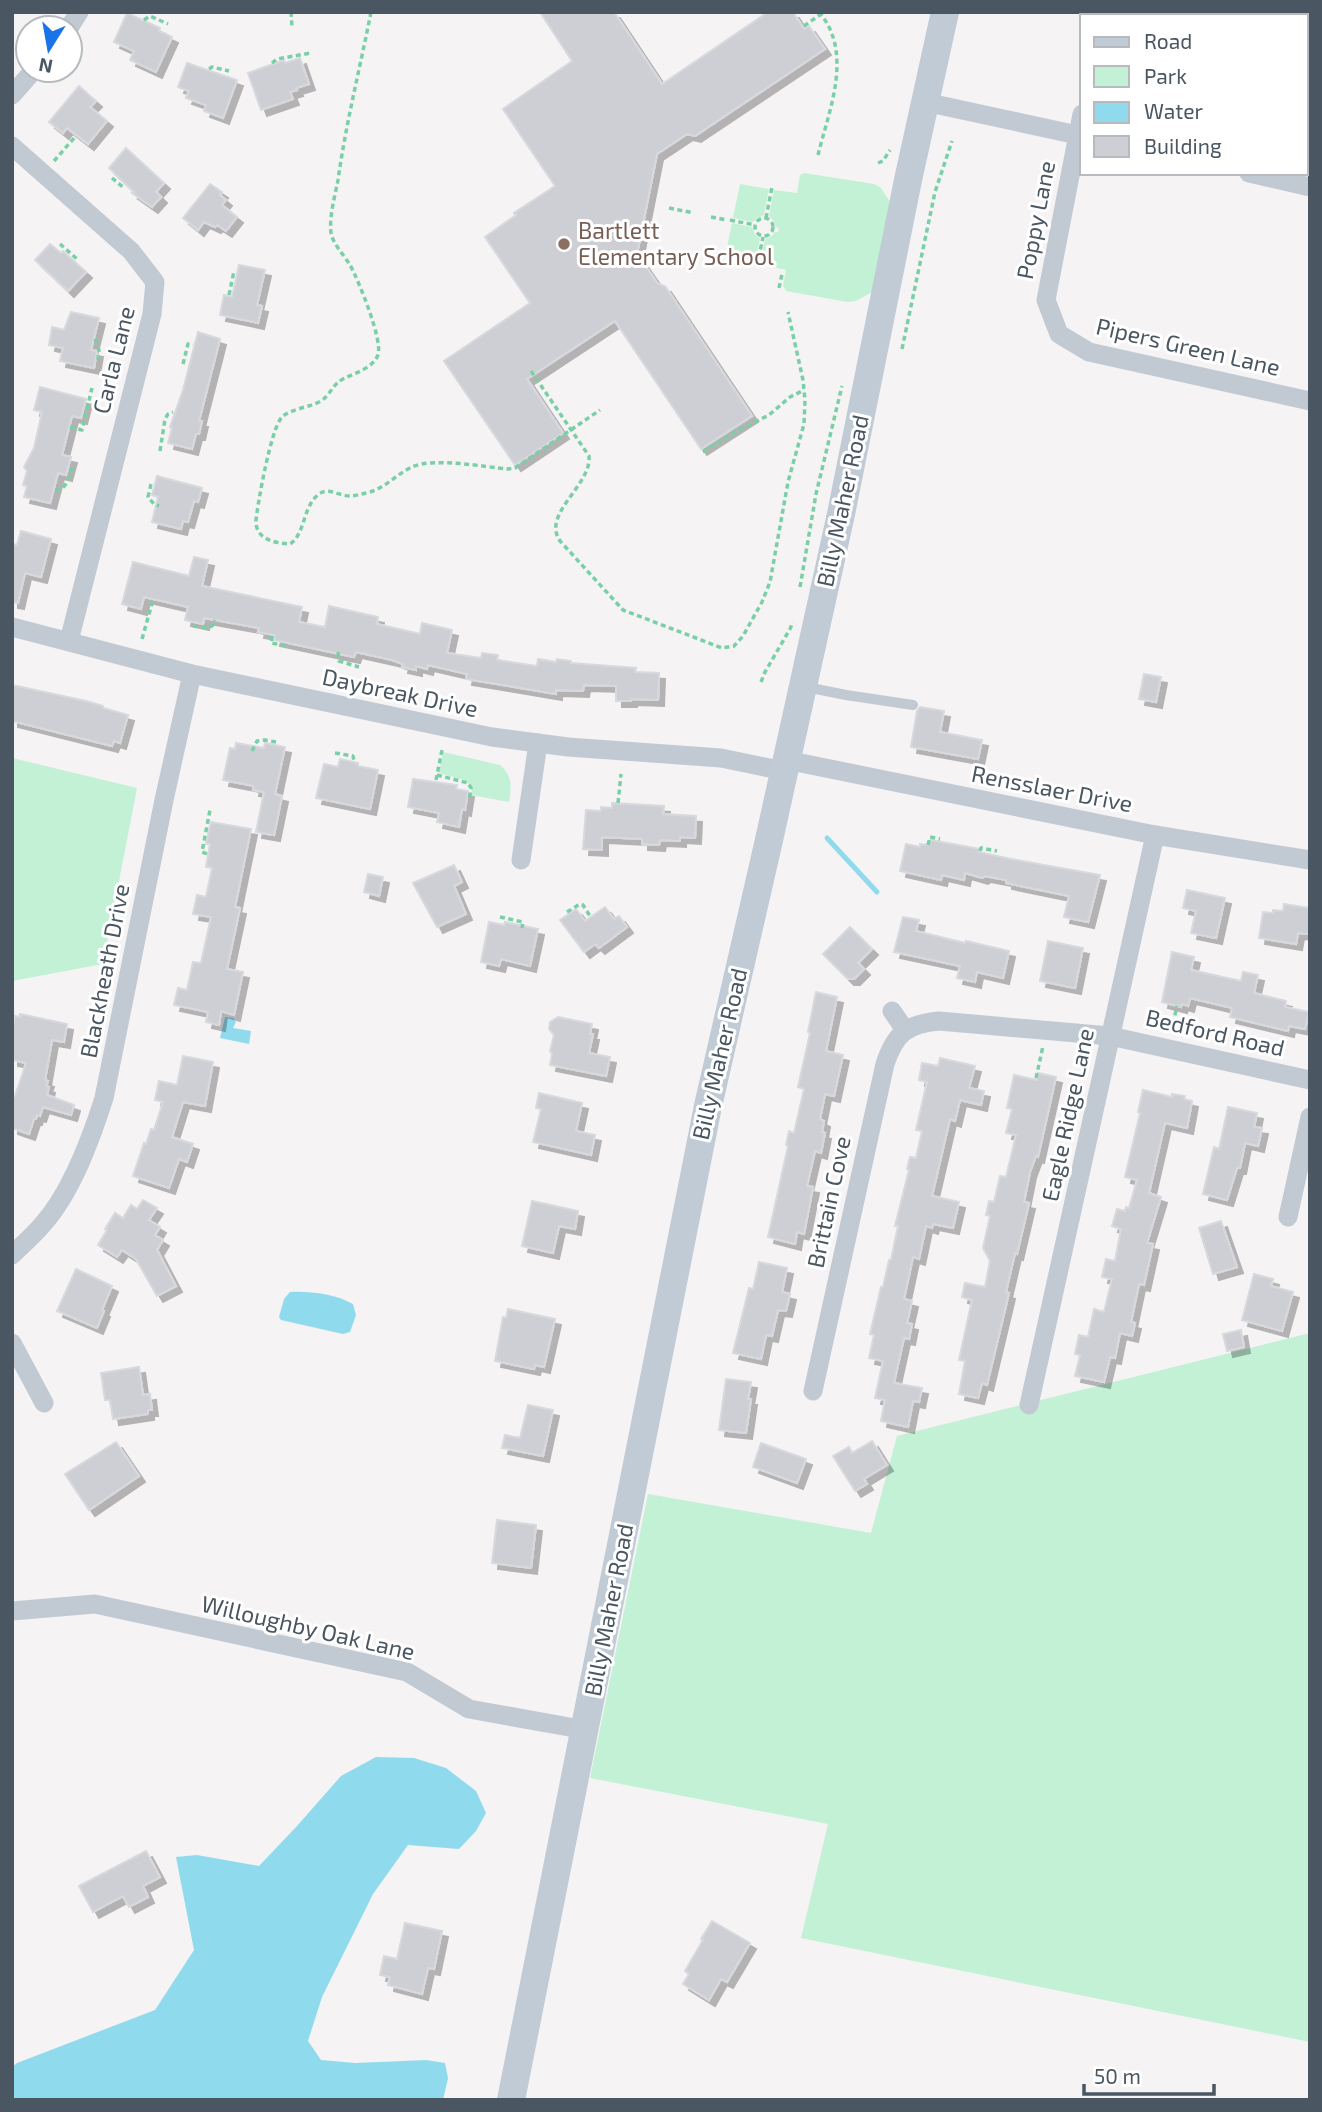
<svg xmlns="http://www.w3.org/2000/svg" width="1322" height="2112" viewBox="0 0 1322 2112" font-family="'Exo 2',sans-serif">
	<defs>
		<filter id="shadow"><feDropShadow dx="6" dy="6" stdDeviation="0" flood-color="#0004"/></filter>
	</defs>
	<rect width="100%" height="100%" fill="#f5f3f3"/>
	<g fill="#c3f1d5">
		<polygon points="804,173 874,184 881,188 890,202 874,291 856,301 848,302 786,291 783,286 786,270 760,264 765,239 772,236 775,232 778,232 779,228 776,227 774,221 769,216 774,190 797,193 800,175"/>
		<polygon points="740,184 769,189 764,215 757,218 753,222 733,218"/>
		<polygon points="732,223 752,227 755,235 760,238 755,263 725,257"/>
		<path d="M 443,752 L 500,765 C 512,775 512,787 509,802 L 471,795 L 472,787 L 464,780 L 439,773 Z"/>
		<polygon points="12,758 137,788 103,964 12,981"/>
		<polygon points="1310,1333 1310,2042 801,1938 828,1824 590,1778 648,1494 871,1533 897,1436"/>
	</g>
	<g fill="#90daee">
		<polygon points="225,1017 233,1018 236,1022 233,1028 251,1031 249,1044 220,1038"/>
		<path d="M 290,1292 C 310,1291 335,1294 353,1304 L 356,1315 L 350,1332 L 343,1334 L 281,1320 L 279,1317 L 284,1299 Z"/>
		<polygon points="376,1757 414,1758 446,1768 476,1791 486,1813 476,1831 459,1849 408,1845 373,1894 322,1997 308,2041 321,2060 355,2063 426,2060 445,2063 448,2078 443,2100 12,2100 12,2067 17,2063 155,2010 194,1950 176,1857 197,1855 259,1866 297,1826 341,1776"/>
	</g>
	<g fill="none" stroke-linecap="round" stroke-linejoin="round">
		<polyline stroke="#90daee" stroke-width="5" points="827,838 877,892"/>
	</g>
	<g fill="#cdcfd5" stroke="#d7d9de" stroke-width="2" filter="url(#shadow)">
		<polygon points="540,12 614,12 662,84 768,12 793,12 804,29 809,26 825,49 695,136 687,134 657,154 637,254 658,284 665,286 752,416 701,449 615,321 527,379 563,433 515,465 444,361 530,303 485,237 516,215 514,213 555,186 503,109 572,61"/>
		<polygon points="127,13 160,28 159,31 172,37 156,72 130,60 134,51 114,42"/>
		<polygon points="300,58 309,84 296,88 297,90 290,92 293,99 261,110 248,73 284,60 285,63"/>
		<polygon points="187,63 237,80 223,118 204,111 206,105 186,98 189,91 178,87"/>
		<polygon points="79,86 96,101 90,107 107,121 88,144 67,128 63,133 49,122"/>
		<polygon points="126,148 164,183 156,192 161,197 152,207 132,193 134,192 109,168"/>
		<polygon points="210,184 222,192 220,195 226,200 222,205 237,217 226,231 217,225 215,227 204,222 198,230 183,218"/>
		<polygon points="50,244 61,253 63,251 86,272 68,291 35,260"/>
		<polygon points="239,265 265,270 257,305 262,306 258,323 220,315 224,295 232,297"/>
		<polygon points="71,312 99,318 91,350 97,351 94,368 60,361 63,348 49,345 52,327 64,330"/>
		<polygon points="198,332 220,339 199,421 202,421 199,434 196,434 192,449 168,443 172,428 170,427 183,390"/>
		<polygon points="40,387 86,399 81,418 72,416 62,455 71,457 66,475 58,473 50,503 24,497 27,486 23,485 27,471 24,467 34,448 42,412 34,410"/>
		<polygon points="157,476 202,488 198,502 194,501 188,522 183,521 181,529 152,522 158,497 152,495"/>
		<polygon points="21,531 51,539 41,577 25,573 18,603 12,602 12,544 17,545"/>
		<polygon points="194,557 208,560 202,586 302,607 299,622 325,627 329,606 378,617 377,624 420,634 422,623 452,630 447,653 481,658 482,653 498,655 497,660 537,666 538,659 556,662 557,659 571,661 571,663 636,668 635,672 659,673 658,700 631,699 631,701 616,701 616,686 584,685 583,691 556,690 556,694 466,679 467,674 428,665 427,669 416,666 416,670 402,667 403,664 392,660 356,652 354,657 274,640 275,635 258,632 259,628 204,618 203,624 185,620 188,607 153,599 144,597 141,609 122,604 133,562 189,576"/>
		<polygon points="1144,674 1161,677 1156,702 1139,699"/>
		<polygon points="12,685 86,701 103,706 103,708 128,715 120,743 114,741 112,746 12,721"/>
		<polygon points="920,707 944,711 940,732 982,740 978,759 911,747 917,711"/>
		<polygon points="236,743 264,748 265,743 285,747 275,794 282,796 274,835 256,832 264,792 253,790 254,786 223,780 230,748 235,749"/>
		<polygon points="340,759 358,763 358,766 378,770 370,809 316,798 324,764 338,767"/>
		<polygon points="413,779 457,785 456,789 468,791 465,810 462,809 459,827 437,822 439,813 408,807"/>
		<polygon points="612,803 664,806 663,814 696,816 695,838 680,837 680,841 660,840 659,845 642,844 642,839 602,837 602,850 583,849 586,810 601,811 601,807 612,808"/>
		<polygon points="211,822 251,829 235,907 240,908 227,969 243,972 234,1015 221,1011 219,1025 206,1022 208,1012 174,1005 178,988 187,990 193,962 201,963 211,917 193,914 197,895 206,897 212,868 206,867 210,844 206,844"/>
		<polygon points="931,840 980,849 979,852 1011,859 1100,875 1088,922 1064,917 1069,896 1006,883 1006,880 985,876 982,878 965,873 964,880 942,875 941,880 900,871 906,844 920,847 920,844 929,845"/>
		<polygon points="454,865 462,882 454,886 466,914 437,927 413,883"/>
		<polygon points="368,874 383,877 379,896 364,892"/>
		<polygon points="1187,890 1225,898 1216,938 1191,933 1196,911 1183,908"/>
		<polygon points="1284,904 1310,908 1310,934 1298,933 1296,944 1259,938 1263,912 1273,913 1273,910 1283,911"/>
		<polygon points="605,907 614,919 619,916 627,927 599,948 595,944 584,952 560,920 576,909 585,921"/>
		<polygon points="903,917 919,920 916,931 965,943 966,941 1009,951 1003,978 977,972 975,982 957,978 960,966 894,952"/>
		<polygon points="489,922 504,925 505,922 538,929 530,966 501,959 499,966 481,962"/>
		<polygon points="850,927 872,949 858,963 864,969 854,979 848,979 823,954"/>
		<polygon points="1048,941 1083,948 1075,988 1040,981"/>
		<polygon points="1172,952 1194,957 1191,970 1241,981 1243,972 1258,975 1254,993 1286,1001 1285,1007 1309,1012 1305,1029 1289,1026 1288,1031 1230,1017 1232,1008 1190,998 1188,1006 1182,1004 1181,1007 1162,1002"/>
		<polygon points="816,992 837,997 826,1051 843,1055 834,1096 825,1094 820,1119 824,1121 822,1132 825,1133 821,1153 815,1151 807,1186 813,1187 804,1234 797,1232 795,1244 768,1237 788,1146 786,1145 789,1131 794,1133 804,1089 798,1087 810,1033 808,1032"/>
		<polygon points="20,1014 67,1024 64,1042 52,1040 45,1080 48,1081 46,1086 49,1087 47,1095 74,1105 71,1115 43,1107 40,1116 37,1115 36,1119 34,1119 29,1134 12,1128 12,1095 15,1096 26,1063 12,1060 12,1031 15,1016 20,1017"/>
		<polygon points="558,1017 592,1024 590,1034 593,1034 589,1053 610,1057 606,1076 550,1065 552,1054 550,1051 554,1035 549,1029 550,1022"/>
		<polygon points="183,1056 213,1062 205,1106 183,1102 172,1137 193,1144 187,1162 179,1159 169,1188 133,1176 144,1143 146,1144 151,1129 154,1130 163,1102 155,1100 159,1081 177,1085"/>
		<polygon points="940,1058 975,1066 969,1088 984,1091 981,1105 960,1100 955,1121 950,1119 932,1196 959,1202 953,1228 933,1224 932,1228 926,1226 919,1259 913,1257 904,1299 912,1301 907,1323 912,1324 909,1339 904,1338 894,1383 922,1388 919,1402 913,1401 908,1427 881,1421 885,1400 875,1398 883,1361 869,1358 874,1335 870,1334 881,1287 883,1287 889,1260 891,1260 898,1226 895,1226 909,1170 907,1169 910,1157 916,1158 922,1131 916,1130 927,1082 919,1080 922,1063 938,1066"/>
		<polygon points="1038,1073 1056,1077 1038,1157 1036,1156 1030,1172 1024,1202 1029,1203 1017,1254 1015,1253 1006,1292 1009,1293 987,1385 982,1383 978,1398 959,1394 965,1361 959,1360 972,1300 962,1297 965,1283 985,1287 990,1261 983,1248 990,1216 986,1215 989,1201 994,1202 1000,1176 1006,1177 1016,1135 1006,1133 1012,1109 1007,1108 1014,1075 1037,1080"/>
		<polygon points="1143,1090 1172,1097 1172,1094 1185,1096 1184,1099 1192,1101 1187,1128 1165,1123 1149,1193 1161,1197 1147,1243 1153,1244 1144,1285 1139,1284 1131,1322 1135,1323 1132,1336 1120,1333 1115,1358 1110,1357 1104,1382 1075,1376 1080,1355 1075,1354 1079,1335 1088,1337 1094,1309 1104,1312 1112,1279 1102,1277 1106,1259 1115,1261 1121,1229 1112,1226 1117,1209 1125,1211 1126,1207 1129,1208 1137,1180 1125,1177 1140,1113 1138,1112"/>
		<polygon points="539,1093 582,1103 576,1131 595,1135 591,1155 533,1142 541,1109 536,1108"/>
		<polygon points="1228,1107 1257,1113 1254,1127 1262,1128 1258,1146 1245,1143 1240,1168 1237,1168 1227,1200 1203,1194 1214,1147 1219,1149"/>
		<polygon points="143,1200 157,1208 149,1220 160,1227 155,1235 163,1240 157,1250 176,1286 157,1296 136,1259 122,1250 117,1257 98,1245 107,1230 105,1229 115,1213 123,1218 131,1205 137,1209"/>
		<polygon points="532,1201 578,1211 575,1229 559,1226 553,1253 522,1246"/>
		<polygon points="1221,1221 1237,1267 1213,1274 1199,1228"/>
		<polygon points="759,1262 787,1268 782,1292 790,1294 786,1311 778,1310 772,1336 766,1335 761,1359 733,1353 749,1288 753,1289"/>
		<polygon points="76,1269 112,1286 102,1310 104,1311 97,1328 57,1311"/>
		<polygon points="1254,1274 1273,1279 1271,1286 1293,1292 1282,1331 1242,1320"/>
		<polygon points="508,1309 555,1319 544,1367 535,1365 534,1369 495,1361 503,1317 506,1318"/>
		<polygon points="1241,1330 1244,1347 1227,1351 1223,1334"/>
		<polygon points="139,1367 143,1395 150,1394 152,1410 148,1410 148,1414 113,1419 110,1400 105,1400 101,1373"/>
		<polygon points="726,1379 751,1382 748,1399 751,1399 746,1433 719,1430"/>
		<polygon points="528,1405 553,1410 543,1456 502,1448 505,1435 520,1438"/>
		<polygon points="872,1441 887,1465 864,1479 867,1484 855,1491 833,1456 849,1447 852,1453"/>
		<polygon points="116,1442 139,1476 89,1510 65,1474"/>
		<polygon points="761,1443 806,1459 797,1483 753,1467"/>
		<polygon points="497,1520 536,1525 531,1568 492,1563"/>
		<polygon points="146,1851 160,1877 143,1886 148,1897 129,1907 123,1896 93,1912 79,1886"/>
		<polygon points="712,1921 750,1943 727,1982 721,1979 709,2000 683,1984 689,1974 685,1971 703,1940 701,1939"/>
		<polygon points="405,1923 442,1931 434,1969 428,1968 422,1994 388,1985 390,1977 380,1975 384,1956 397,1959"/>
	</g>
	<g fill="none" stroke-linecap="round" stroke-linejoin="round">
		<g stroke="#7ad0a6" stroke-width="3.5" stroke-dasharray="5 3.5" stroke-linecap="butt">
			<polyline points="291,12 292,27"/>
			<path d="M 371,12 C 360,68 346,123 338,180 C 335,196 329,216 331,233 C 333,244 344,255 350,265 C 358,279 383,340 378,355 C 373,368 355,373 343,379 C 333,384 331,394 321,401 C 311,407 290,409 282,417 C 271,428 258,502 256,520 C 255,539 274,543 290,544 C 306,533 302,507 319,494 C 329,487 339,496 350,496 C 355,496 361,494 366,493 C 385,489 395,475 412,467 C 433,457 485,467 508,469 L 515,468 L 600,410"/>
			<polyline points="144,20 150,16 168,24"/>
			<polyline points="804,26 821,14"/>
			<polyline points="272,63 277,59 311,53"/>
			<polyline points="209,69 212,67 229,71"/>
			<path d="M 818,155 C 829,110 854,53 819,12"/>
			<polyline points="54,161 75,137"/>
			<polyline points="878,163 883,161 890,150"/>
			<polyline points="112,178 124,188"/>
			<polyline points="669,208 694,213"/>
			<polyline points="711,217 727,220"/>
			<circle cx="764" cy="227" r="9"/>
			<polyline points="766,218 772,187"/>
			<polyline points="730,220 755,225"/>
			<polyline points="60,244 77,259 75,260"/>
			<polyline points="757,266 763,237"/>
			<polyline points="779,288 782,274"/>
			<polyline points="229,295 234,271"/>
			<polyline points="95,339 99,350 98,360"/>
			<polyline points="902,349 935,192 952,141"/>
			<polyline points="183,364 188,344 193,345"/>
			<path d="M 531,371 L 589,456 C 592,485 541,514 560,541 L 623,610 L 722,648 L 734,646 L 743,636 L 762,602 L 770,582 L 788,482 L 804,424 L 805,400 L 803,380 L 788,312"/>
			<polyline points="70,427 82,430 92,388"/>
			<polyline points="160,451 165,419 168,414 173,412"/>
			<polyline points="703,452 733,433 769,415 790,397 804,390"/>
			<polyline points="151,484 148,497 154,504 159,506"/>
			<path d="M 55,490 C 67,490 69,477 72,467"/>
			<polyline points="800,587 816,494 842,386"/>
			<polyline points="193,626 209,628 213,625 215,620"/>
			<polyline points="272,636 271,643 288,646"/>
			<polyline points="142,639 153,600"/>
			<polyline points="338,652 339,661 359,667"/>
			<polyline points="761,682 765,672 790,629 793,622"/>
			<polyline points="252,751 257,741 265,740 276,742"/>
			<polyline points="335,753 353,756 354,761"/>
			<polyline points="437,775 468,783 471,788 469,801"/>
			<polyline points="436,780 442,750"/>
			<polyline points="618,803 621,774"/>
			<polyline points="928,845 930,837 940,839"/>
			<polyline points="980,851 981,848 997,851"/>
			<polyline points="207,854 202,852 210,810"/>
			<polyline points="567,912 580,904 583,905 590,916"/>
			<polyline points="500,917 523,922 522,928"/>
			<polyline points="1171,1032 1177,1006"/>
			<polyline points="1036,1078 1043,1046"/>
		</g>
		<polyline stroke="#c1cad2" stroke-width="10" points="806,687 846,695 913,705"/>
		<g stroke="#c1cad2" stroke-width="19">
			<polyline points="1104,16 1105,12"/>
			<polyline points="69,28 79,12"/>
			<polyline points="12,95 34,70"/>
			<polyline points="925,102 1082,136"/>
			<polyline points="1082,114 1046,300 1059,334 1089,352 1310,401"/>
			<polyline points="12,146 131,251 155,282 152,314 69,641"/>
			<polyline points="1249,173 1310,187"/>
			<polyline points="12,627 192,674 492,737 568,747 721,758 784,771"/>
			<polyline points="786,760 1155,835 1310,860"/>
			<polyline points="521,860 538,743"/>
			<polyline points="892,1011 905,1030"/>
			<polyline points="1288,1217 1310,1117"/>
			<path d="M 12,1255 C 22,1245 34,1235 43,1224 C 72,1191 91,1139 104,1098 L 164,800 L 192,674"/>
			<polyline points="12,1343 44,1403"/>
			<path d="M 813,1391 L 885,1064 C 895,1034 906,1024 939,1021 L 1110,1036 L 1310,1080"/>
			<polyline points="1029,1405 1155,835"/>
			<polyline points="12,1611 95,1604 407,1672 469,1709 586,1730"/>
		</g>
		<polyline stroke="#c1cbd6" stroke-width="28" points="511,2100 708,1106 769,840 841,514 908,180 945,12"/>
	</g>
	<circle fill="#8d6e63" stroke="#fff" stroke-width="2.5" cx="564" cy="244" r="7"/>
	<g text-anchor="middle" stroke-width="6" stroke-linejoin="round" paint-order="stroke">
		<g font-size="23" fill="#4a5661" stroke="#fff">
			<text transform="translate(1036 220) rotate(-79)" y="8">Poppy Lane</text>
			<text transform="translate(1188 347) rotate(13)" y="8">Pipers Green Lane</text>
			<text transform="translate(114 360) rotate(-76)" y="8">Carla Lane</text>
			<text transform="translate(843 501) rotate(-78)" y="8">Billy Maher Road</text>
			<text transform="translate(400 693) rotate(12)" y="8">Daybreak Drive</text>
			<text transform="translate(1052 789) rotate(11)" y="8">Rensslaer Drive</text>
			<text transform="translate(105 971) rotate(-79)" y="8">Blackheath Drive</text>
			<text transform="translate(1215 1033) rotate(13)" y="8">Bedford Road</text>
			<text transform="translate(720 1054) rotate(-77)" y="8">Billy Maher Road</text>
			<text transform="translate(1068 1115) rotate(-78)" y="8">Eagle Ridge Lane</text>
			<text transform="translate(829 1202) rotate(-78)" y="8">Brittain Cove</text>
			<text transform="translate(609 1610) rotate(-79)" y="8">Billy Maher Road</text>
			<text transform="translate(308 1628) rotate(13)" y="8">Willoughby Oak Lane</text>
		</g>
		<g font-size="23" fill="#785e54" stroke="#fff" text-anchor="start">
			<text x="578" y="239">Bartlett<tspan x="578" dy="26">Elementary School</tspan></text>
		</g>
	</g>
	<rect width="1322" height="2112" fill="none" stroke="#4a5661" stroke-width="28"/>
	<rect x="1080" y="14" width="228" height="161" fill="#ffffff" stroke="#b7bbc0" stroke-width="2"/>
	<rect x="1094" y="37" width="35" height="10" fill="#c1cbd6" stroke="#b7bbc0" stroke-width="2"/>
	<text x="1144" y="49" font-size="21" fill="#4a5661">Road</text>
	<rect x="1094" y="66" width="35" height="21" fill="#c3f1d5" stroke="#b7bbc0" stroke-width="2"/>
	<text x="1144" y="84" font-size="21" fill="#4a5661">Park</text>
	<rect x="1094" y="102" width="35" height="21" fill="#90daee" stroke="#b7bbc0" stroke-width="2"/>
	<text x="1144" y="119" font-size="21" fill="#4a5661">Water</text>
	<rect x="1094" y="136" width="35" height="21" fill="#cdcfd5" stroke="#b7bbc0" stroke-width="2"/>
	<text x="1144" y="154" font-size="21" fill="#4a5661">Building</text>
	<g transform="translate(49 49) rotate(191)"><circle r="33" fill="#ffffff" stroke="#b7bbc0" stroke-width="2"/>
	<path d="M0-5L12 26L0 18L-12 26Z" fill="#1a73e8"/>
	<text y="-10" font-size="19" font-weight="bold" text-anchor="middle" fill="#4a5661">N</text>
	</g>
	<path d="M1084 2084v10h130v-10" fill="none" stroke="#4a5661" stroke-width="3.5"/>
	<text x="1094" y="2084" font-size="21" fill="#4a5661" stroke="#ffffff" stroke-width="5" paint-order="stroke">50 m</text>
</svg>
